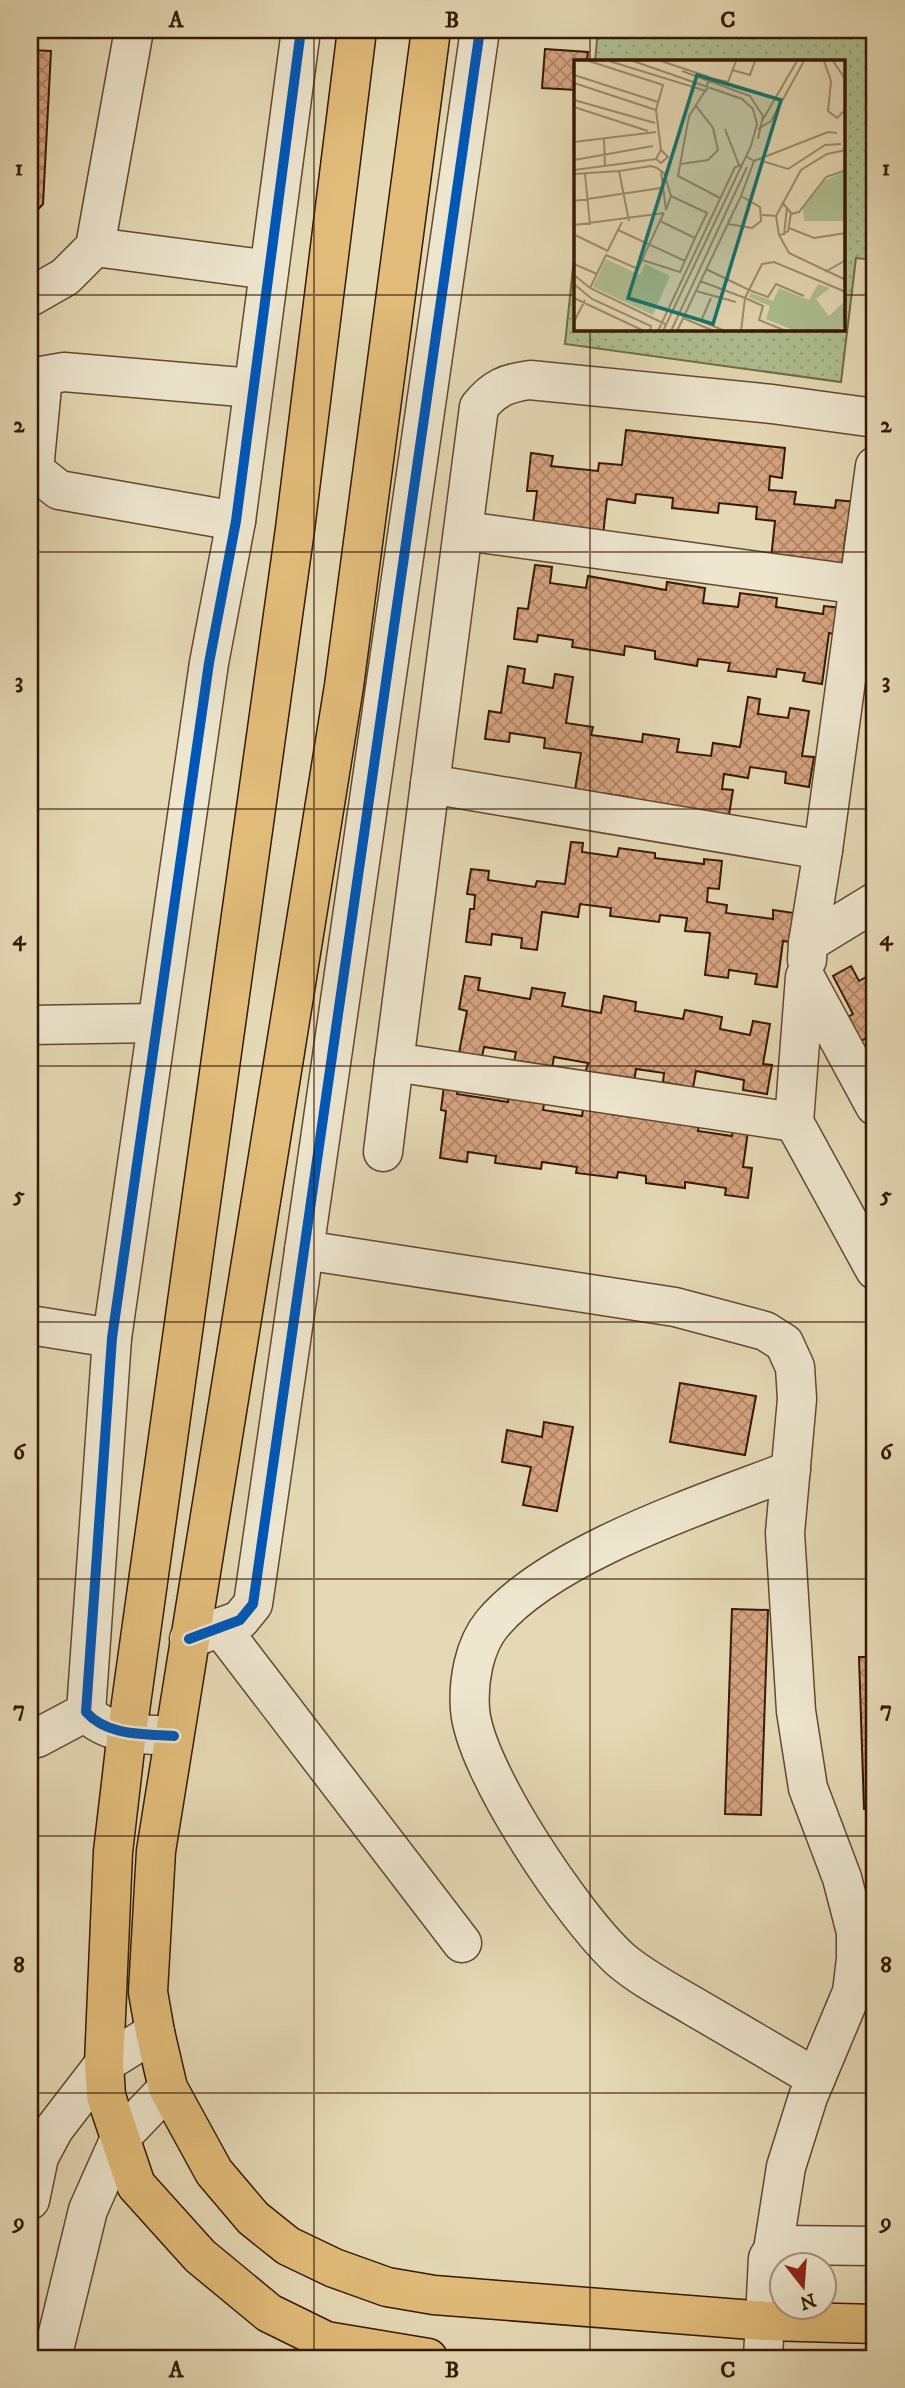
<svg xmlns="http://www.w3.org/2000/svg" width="905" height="2388" viewBox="0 0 905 2388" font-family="'IM FELL DW Pica',serif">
	<defs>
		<pattern id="grass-dots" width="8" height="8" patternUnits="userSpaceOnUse" patternTransform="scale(1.75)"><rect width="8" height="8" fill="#afc092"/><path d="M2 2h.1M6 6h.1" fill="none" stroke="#97a47c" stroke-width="1.8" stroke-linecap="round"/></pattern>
		<pattern id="building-cross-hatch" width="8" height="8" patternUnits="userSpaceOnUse" patternTransform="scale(1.75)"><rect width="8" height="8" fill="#d7a482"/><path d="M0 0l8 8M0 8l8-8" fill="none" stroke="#af8568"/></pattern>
	</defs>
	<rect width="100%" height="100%" fill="#e5d9b5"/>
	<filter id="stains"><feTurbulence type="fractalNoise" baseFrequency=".00286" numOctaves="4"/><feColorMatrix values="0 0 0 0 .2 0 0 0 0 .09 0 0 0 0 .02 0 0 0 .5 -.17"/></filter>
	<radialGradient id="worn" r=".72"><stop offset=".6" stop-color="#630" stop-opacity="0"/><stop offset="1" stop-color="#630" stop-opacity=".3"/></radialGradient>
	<polygon fill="url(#grass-dots)" stroke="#726c4a" stroke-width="2" points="598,30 875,30 875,260 856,258 841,382 565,344 576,239 576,329 844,329 844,61 595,61"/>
	<g fill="url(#building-cross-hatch)" stroke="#361902" stroke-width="2">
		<polygon points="545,49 588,52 587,61 576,61 576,90 542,88"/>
		<polygon points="30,50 51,51 43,204 30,218"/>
		<polygon points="626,430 785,448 782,478 770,476 769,490 796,492 794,504 835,508 836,500 857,502 853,533 846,532 841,575 770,568 775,521 756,519 757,507 719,503 718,513 672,508 673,498 636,494 635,503 607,499 602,544 531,539 537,491 527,491 531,453 553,456 551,466 598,471 599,463 622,465"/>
		<polygon points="535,565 552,567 550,583 586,588 588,576 666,590 667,582 705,588 703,603 738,607 740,593 777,598 776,607 823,614 824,606 842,608 838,635 829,633 822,684 803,681 805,673 777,669 776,677 728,671 730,663 698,659 697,666 655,659 655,651 625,646 624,655 572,647 573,640 538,635 537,642 514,639 518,608 528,609"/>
		<polygon points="508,666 525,669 523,683 553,688 555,674 573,677 566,723 593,727 591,735 642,742 643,734 679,739 677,752 711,756 713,743 740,747 748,697 760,699 758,714 788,718 790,708 809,711 802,756 814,757 809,787 785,783 786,772 750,767 748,778 724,774 722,789 733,790 728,821 627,805 628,797 593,792 574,796 581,753 544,748 545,738 510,733 509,742 485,739 489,711 501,713"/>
		<polygon points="571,842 583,843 582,852 617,857 619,848 655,853 655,858 704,864 704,859 722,861 719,889 708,888 707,902 727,905 726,913 773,919 773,910 794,913 790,942 783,941 777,987 755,984 757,974 729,970 728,978 705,975 710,933 685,931 687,918 660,915 659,922 610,916 611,908 580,904 578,917 542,912 537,950 521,948 522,938 492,934 491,945 466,942 470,909 474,909 475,895 467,894 471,869 489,871 488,880 535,887 537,881 565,884"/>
		<polygon points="851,966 859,981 875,972 875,1034 857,1043 844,1019 853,1014 833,976"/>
		<polygon points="465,976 480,978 478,990 530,999 532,988 565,993 562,1006 601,1013 604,996 636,1002 635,1011 683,1019 685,1010 722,1017 720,1029 750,1035 753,1021 770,1024 763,1064 772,1065 767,1094 743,1090 744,1080 696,1071 693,1088 663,1082 664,1073 636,1069 634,1082 585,1074 588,1063 554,1057 552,1068 514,1062 516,1052 484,1047 482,1057 459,1053 467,1011 459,1009"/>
		<polygon points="444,1086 458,1088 457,1094 508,1102 509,1094 545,1098 543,1110 582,1116 584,1103 612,1107 610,1114 663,1121 700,1118 698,1131 732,1136 735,1122 749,1124 743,1167 752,1168 748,1198 725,1195 726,1188 685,1182 685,1188 646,1183 646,1176 618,1172 617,1178 576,1173 577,1167 542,1162 541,1169 495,1163 496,1156 468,1152 467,1162 440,1158 446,1111 441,1110"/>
		<polygon points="680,1383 756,1396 745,1455 670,1442"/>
		<polygon points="544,1422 573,1427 557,1511 523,1505 531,1467 502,1462 507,1430 542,1437"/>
		<polygon points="732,1609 768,1610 761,1815 725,1814"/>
		<polygon points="859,1657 875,1657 875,1808 864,1809"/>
	</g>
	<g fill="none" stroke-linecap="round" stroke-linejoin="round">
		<defs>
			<g id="minor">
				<polyline points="95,247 269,270"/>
				<polyline points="30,297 65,277 95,247 134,30"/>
				<polyline points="30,378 64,372 253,388"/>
				<polyline points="30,467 59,490 236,521"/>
				<polyline points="34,470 43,376"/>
				<polyline points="465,531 875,587"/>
				<polyline points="430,784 394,1062 794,1122"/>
				<polyline points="823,850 875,466"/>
				<path d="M 808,943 L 823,850 L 430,784 L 479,407 C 494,388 507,383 530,380 L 772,404 L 875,418"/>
				<polyline points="807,960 808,943 875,902"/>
				<polyline points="30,1025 155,1023"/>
				<polyline points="875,1106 805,977 794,1122 875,1270"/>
				<polyline points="383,1152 394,1062"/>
				<polyline points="304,1250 675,1307 765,1331 784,1343 795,1367 797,1399 785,1533 796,1711 808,1788 842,1878 856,1932 856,1959 852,1992 808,2097 786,2167 773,2250"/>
				<polyline points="30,1325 112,1338"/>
				<path d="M 791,1470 C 704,1504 551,1553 492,1624 C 474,1646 468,1681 470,1709 C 474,1770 575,1919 621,1960 C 642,1978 669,1992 693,2006 C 734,2030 775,2054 816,2078"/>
				<polyline points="220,1627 462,1943"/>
				<polyline points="189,1639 240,1620 253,1604 480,30"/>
				<path d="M 174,1736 C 143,1734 107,1736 86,1712 L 112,1338 L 209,663 L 236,521 L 301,30"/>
				<polyline points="30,1739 37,1738 86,1712"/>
				<polyline points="30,2200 39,2157 54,2129 104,2064 155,2032"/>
				<polyline points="52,2358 88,2210 120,2138 168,2088"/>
				<polyline points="763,2358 768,2258 773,2250 783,2245 875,2246"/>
			</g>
			<g id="major">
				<polyline points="357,30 295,529 127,1732 113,1852 104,2064 106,2096 136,2185 200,2256 269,2313 326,2341 428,2358"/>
				<polyline points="431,30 344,686 156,1851 148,1992 155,2032 168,2088 214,2172 253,2218 288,2246 334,2268 387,2287 434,2295 765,2321 875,2324"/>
			</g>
		</defs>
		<use href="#minor" stroke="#62492f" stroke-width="41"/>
		<use href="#major" stroke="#361902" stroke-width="41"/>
		<use href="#minor" stroke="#eee6cf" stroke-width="38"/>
		<use href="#major" stroke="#e2bc7a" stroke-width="38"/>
		<defs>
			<g id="cycleway">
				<polyline points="189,1639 240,1620 253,1604 480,30"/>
				<path d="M 174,1736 C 143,1734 107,1736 86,1712 L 112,1338 L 209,663 L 236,521 L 301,30"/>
			</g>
		</defs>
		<use href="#cycleway" stroke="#eee6cf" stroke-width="15"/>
		<use href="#cycleway" stroke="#0057b8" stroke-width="10"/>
	</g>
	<path fill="none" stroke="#361902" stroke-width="2" stroke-opacity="0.55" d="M 314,30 L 314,2358M 590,30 L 590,61M 30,295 L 576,295M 844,295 L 875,295M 590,329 L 590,2358M 30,552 L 875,552M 30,809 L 875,809M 30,1066 L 875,1066M 30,1322 L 875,1322M 30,1579 L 875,1579M 30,1836 L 875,1836M 30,2093 L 875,2093"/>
	<g transform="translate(574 60)">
		<rect width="271" height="271" fill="#e5d9b5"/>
		<path d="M 270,112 L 271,161 L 230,161 L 229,148 L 251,120 ZM 32,199 L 66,215 L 71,204 L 96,216 L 79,255 L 19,227 ZM 244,224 L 256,228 L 242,239 L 255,256 L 271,241 L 271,266 L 263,271 L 221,271 L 192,259 L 196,246 L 175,237 L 177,233 L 199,241 L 205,228 L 235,240 Z" fill="#afc092"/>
		<path fill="none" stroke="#9f8c6d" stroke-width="2" d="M 15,1 L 89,25 L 82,50 L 87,90M 35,1 L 132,31 L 135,17 L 87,1M 59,1 L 168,39 L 179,49 L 183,64 L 177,86 L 89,271M 250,1 L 257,21 L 254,51 L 263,58 L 272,49M 259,1 L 272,20M 158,10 L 176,15 L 181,1M 108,11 L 176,36 L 189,56 L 184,79M 0,15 L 84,42M 136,18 L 154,22 L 162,1M 0,23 L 82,50M 131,31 L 115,56 L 104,116 L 146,138M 0,40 L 81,63M 0,47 L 74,71M 188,61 L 223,1M 151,69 L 165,105M 184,69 L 197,61 L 230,1M 30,78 L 31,107M 0,82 L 82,72M 0,100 L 79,86M 180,101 L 254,72 L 263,73M 188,101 L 214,109 L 251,85 L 267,84M 107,104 L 134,100 L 144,90 L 139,68 L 122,46M 0,110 L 82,99 L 87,103 L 94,97 L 87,90 L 82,99M 0,114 L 45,111M 11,114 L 16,165M 97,136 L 133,153 L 121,178M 0,141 L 87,128M 217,154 L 225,152 L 252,117 L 272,110M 188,155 L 202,156 L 227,110 L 253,94 L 272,90M 202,156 L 205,175 L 215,193 L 272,220M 55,161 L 45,111 L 77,106 L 83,108 L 90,113 L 97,136 L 92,150 L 87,111M 154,164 L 178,168 L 187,161 L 186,147 L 167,136M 0,165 L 90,153M 215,168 L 240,178 L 272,173M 44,170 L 111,201M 1,175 L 34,191M 210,175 L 213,147M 205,176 L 214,171 L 217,153 L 208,142M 33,192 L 48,162M 68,200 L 86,161M 0,204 L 23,214M 132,209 L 175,230 L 188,204 L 200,202 L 272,232M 251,212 L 272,200M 0,215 L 16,228 L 91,264M 126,221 L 171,238 L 167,271M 0,224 L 18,239 L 77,266 L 76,271M 16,228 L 32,195 L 64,209 L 68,200 L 106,212 L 121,178 L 86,161 L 90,153M 122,231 L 162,242M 0,238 L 70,271M 137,238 L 127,261 L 151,271M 109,258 L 140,271M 0,262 L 11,240M 84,271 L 161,107 L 168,105M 97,271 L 173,107M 103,271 L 167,136 L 180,101 L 173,97M 212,271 L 185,260 L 189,246 L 171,238 L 175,230 L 194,237 L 202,224 L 230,236"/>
		<path fill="#0f766e" fill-opacity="0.15" stroke="#0f766e" stroke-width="3.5" d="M 123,15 L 207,40 L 139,264 L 54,238 Z"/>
		<rect width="271" height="271" fill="none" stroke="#361902" stroke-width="3.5"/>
	</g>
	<rect width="905" height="2388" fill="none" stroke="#e5d9b5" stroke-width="77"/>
	<g transform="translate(803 2286) rotate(163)"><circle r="33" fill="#eee6cf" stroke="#a4947d" stroke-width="2"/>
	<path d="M0-5L12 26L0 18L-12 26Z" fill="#8f2418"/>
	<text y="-10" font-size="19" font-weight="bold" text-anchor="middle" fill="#361902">N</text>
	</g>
	<rect x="38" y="38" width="828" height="2312" fill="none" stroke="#361902" stroke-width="2.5"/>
	<g font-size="23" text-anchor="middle" font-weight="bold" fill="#361902">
		<text x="176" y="27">A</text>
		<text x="452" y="27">B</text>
		<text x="728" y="27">C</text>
		<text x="19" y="175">1</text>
		<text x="886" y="175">1</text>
		<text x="19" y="432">2</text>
		<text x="886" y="432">2</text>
		<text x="19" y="688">3</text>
		<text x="886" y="688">3</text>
		<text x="19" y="945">4</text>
		<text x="886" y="945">4</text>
		<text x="19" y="1202">5</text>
		<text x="886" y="1202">5</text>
		<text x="19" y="1459">6</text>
		<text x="886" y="1459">6</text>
		<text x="19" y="1716">7</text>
		<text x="886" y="1716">7</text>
		<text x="19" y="1972">8</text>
		<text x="886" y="1972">8</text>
		<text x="19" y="2229">9</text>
		<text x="886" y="2229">9</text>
		<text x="176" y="2377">A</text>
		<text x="452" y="2377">B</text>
		<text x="728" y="2377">C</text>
	</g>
	<rect width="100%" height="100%" filter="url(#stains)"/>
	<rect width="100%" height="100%" fill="url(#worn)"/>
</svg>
